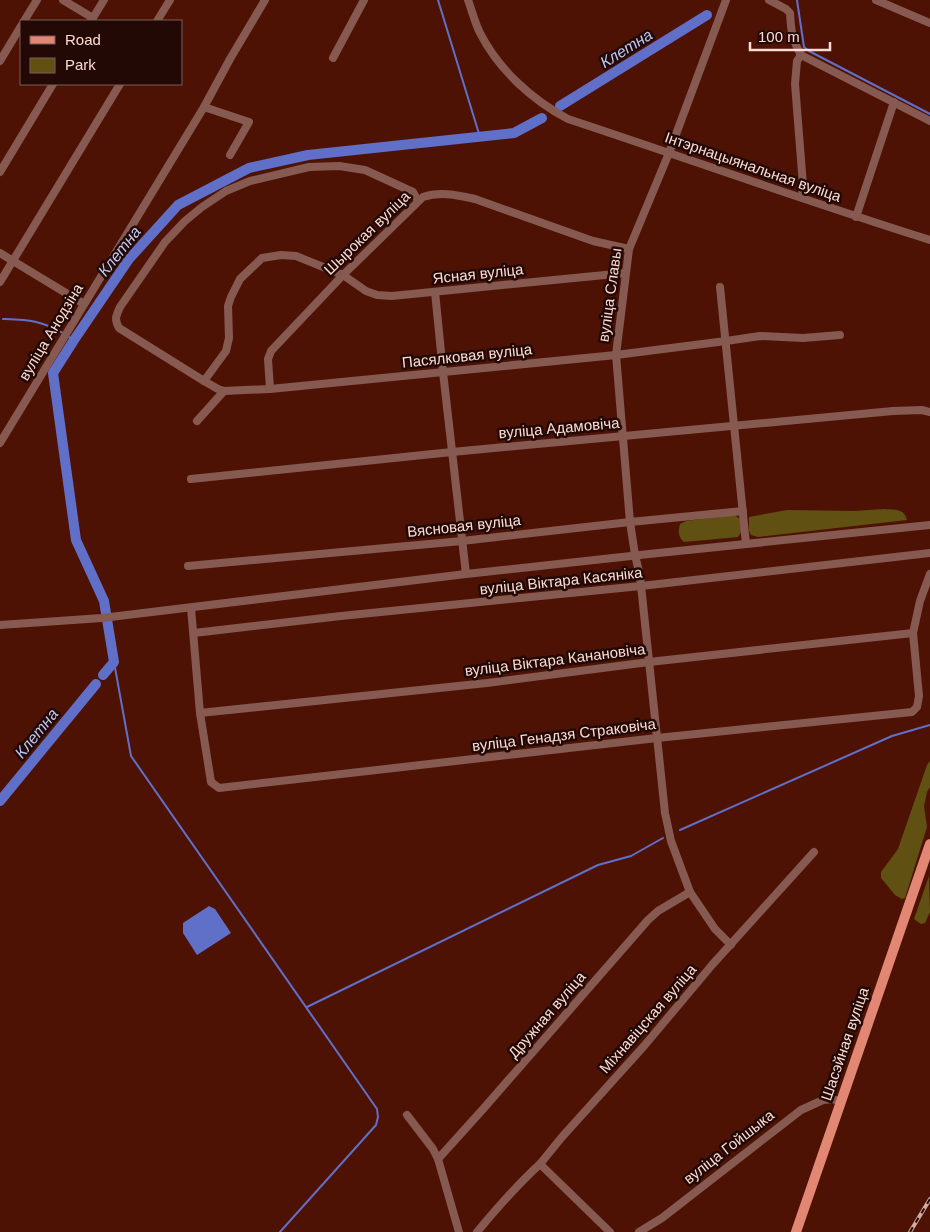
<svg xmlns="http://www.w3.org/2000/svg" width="930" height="1232" viewBox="0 0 930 1232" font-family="Helvetica,sans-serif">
	<rect width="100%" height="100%" fill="#4e1205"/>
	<g fill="#605012">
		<path d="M 884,509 C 894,510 904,508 907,520 L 758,537 L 751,535 L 749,531 L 749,517 L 787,510 L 854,511 Z"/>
		<path d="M 735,515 L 741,520 L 741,532 L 738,537 L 684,542 C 678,537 678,531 680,524 L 686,521 Z"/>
		<polygon points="930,761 930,787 927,792 924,806 927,827 905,898 902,899 895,895 881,878 881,872 898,849 927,765"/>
		<polygon points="929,876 930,912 925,923 921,924 914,919"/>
	</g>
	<polygon fill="#6070c8" points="209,906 215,909 231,933 197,955 183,933 183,923"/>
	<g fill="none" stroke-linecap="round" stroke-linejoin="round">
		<g stroke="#6070c8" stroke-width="2">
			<polyline points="438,0 480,137"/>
			<polyline points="797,0 804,47 809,51 930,114"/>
			<path d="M 3,319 C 29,320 40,320 63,333"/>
			<polyline points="69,337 74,340"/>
			<polyline points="114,662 131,756 377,1109 378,1117 376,1125 280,1232"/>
			<polyline points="680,830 892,736 930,725"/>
			<polyline points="307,1007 598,865 631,856 663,838"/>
		</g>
		<g stroke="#6070c8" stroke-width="10">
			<polyline points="560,106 707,15"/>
			<polyline points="103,675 114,662 104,601 76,540 53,373 74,340 129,259 178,205 249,168 308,155 514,133 542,118"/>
			<polyline points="0,801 96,684"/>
		</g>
		<g stroke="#865a50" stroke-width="8">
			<polyline points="63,0 93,18"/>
			<path d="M 468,0 C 472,11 475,23 480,33 C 499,70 532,100 568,119 C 689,159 809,202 930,240"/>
			<path d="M 769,0 L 786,9 L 790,13 C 791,32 792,39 801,55 L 930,121"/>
			<polyline points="876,0 930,23"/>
			<polyline points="24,21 37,0"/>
			<polyline points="91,21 104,0"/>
			<polyline points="157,21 170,0"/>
			<polyline points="801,55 797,61 795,84 803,185 802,197"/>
			<polyline points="333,58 364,0"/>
			<polyline points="0,61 21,26"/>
			<polyline points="204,107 249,122 230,155"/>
			<polyline points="0,172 53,84"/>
			<path d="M 418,201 L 413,192 L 365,170 L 339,166 L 309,167 L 250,181 L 226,191 L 202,207 L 185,221 L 165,242 L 120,307 C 116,316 114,319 119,328 L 204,381 L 218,389 L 224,391 L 270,389 L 616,355 L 726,341 L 760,336 L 803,338 L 840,335"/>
			<polyline points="856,217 894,102"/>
			<polyline points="0,253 84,304"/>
			<polyline points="0,282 120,84"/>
			<polyline points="720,287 746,544"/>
			<polyline points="435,292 443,372 466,574"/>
			<polyline points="204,381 226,351 229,338 228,306 231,297 240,279 262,258 281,255 296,256 343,275 366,291 377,295 392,296 625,273"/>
			<path d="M 270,389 L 268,359 L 271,351 L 343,275 L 423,197 C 440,191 457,195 475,199 L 593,241 L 629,249"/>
			<polyline points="197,421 224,391"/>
			<polyline points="0,443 204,107 230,59 265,0"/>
			<polyline points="191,479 452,452 893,411 922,410 930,412"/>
			<polyline points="188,566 462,541 630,522 743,511"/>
			<polyline points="191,608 200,713 211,782 219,788 657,738 912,712 917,707 919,696 913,633 920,601 930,574"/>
			<polyline points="0,625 102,618 466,574 649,554 930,525"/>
			<polyline points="194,633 341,616 641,586 930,553"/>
			<polyline points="200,713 487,683 649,662 913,633"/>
			<polyline points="690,892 671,841 665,813 640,576 635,555 630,522 616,355 629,249 669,153 726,0"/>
			<polyline points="407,1115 433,1149 438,1159"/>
			<polyline points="459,1232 438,1159 484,1108 648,920 658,911 690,892 715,929 731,945"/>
			<path d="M 477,1232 C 497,1208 517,1185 540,1164"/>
			<polyline points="610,1232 540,1164 562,1137 644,1046 712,965 814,852"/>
			<polyline points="639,1232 662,1218 801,1110 823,1100 833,1099 841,1102"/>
		</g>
		<polyline stroke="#e28773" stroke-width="10" points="796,1232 930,844"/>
		<defs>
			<polyline id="rail" points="910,1232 930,1199"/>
		</defs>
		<use href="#rail" stroke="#d1aba1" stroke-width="4"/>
		<use href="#rail" stroke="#230905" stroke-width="2" stroke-dasharray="5.5" stroke-linecap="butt"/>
	</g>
	<g text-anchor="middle" stroke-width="5" stroke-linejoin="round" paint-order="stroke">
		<g font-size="15" fill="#fbdcd4" stroke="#230905">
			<text transform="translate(753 167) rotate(19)" y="5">Інтэрнацыянальная вуліца</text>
			<text transform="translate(367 233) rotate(-44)" y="5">Шырокая вуліца</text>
			<text transform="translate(478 274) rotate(-6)" y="5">Ясная вуліца</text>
			<text transform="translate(610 295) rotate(-82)" y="5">вуліца Славы</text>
			<text transform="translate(51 332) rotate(-59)" y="5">вуліца Анодзіна</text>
			<text transform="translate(467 356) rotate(-6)" y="5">Пасялковая вуліца</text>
			<text transform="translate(559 428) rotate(-5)" y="5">вуліца Адамовіча</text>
			<text transform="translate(464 526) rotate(-6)" y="5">Вясновая вуліца</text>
			<text transform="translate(561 581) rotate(-6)" y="5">вуліца Віктара Касяніка</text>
			<text transform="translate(555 660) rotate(-7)" y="5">вуліца Віктара Канановіча</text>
			<text transform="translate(564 735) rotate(-7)" y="5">вуліца Генадзя Страковіча</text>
			<text transform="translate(547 1015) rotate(-49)" y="5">Дружная вуліца</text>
			<text transform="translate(648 1019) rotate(-49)" y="5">Міхнавіцская вуліца</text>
			<text transform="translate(845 1044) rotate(-71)" y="5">Шасэйная вуліца</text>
			<text transform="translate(729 1147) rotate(-38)" y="5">вуліца Гойшыка</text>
		</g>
		<g font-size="16" font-style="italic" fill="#bbc7f5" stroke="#230905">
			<text transform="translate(626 48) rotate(-32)" y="6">Клетна</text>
			<text transform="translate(119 251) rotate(-52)" y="6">Клетна</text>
			<text transform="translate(36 733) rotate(-51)" y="6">Клетна</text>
		</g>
	</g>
	<rect x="20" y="20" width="162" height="65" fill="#230905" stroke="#795d58"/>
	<rect x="30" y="36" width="25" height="8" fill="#e28773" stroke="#795d58"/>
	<text x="65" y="45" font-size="15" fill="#fbdcd4">Road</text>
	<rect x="30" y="58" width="25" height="15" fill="#605012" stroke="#795d58"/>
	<text x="65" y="70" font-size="15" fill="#fbdcd4">Park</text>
	<path d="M750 42v8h80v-8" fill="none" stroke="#fbdcd4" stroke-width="2.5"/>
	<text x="758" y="42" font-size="15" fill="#fbdcd4" stroke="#230905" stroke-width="4" paint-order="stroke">100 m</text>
</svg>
